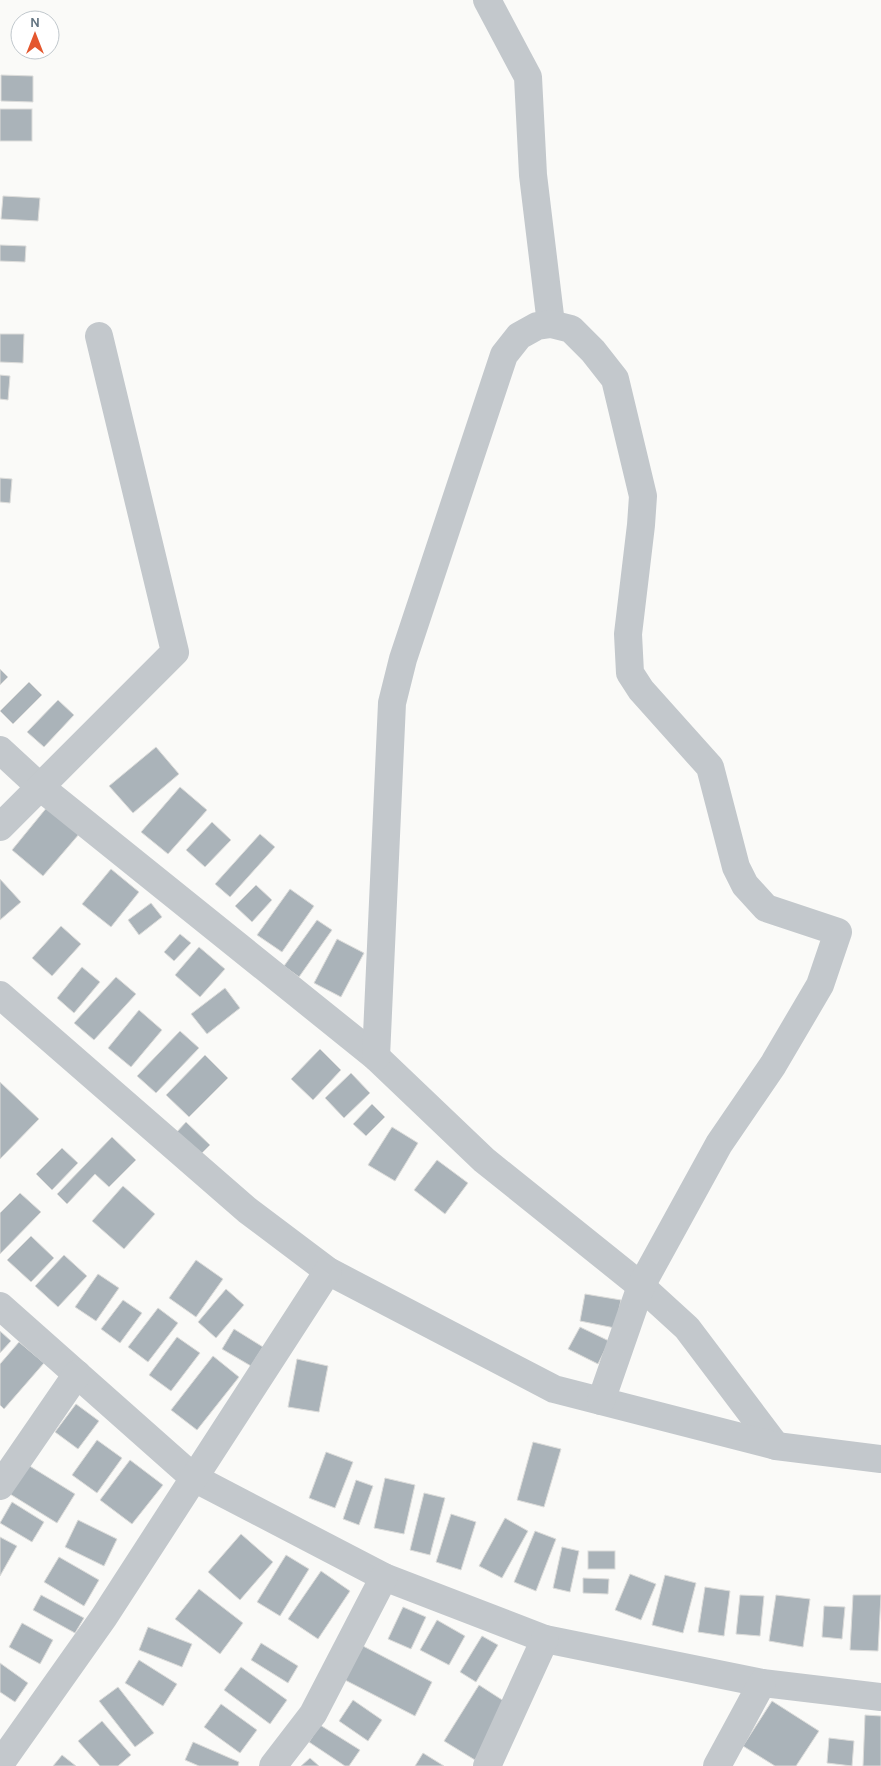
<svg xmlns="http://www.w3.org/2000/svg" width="881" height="1766" viewBox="0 0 881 1766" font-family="Karla,sans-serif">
	<rect width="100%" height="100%" fill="#fafaf8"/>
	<g fill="#aab3b9" stroke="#dcdcda">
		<polygon points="1,75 33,76 33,102 1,101"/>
		<rect x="0" y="109" width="32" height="32"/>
		<polygon points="3,196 40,198 38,221 1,219"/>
		<polygon points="0,245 26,246 25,262 0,261"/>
		<polygon points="0,334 24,334 23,363 0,362"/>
		<polygon points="0,375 10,376 8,400 0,399"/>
		<polygon points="0,478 12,479 10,503 0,502"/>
		<polygon points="0,669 8,677 0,685"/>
		<polygon points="29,682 42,695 13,724 0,711"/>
		<polygon points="58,700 74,715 44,747 27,732"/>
		<polygon points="156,747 179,774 133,813 109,786"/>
		<polygon points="180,787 207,810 168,854 141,832"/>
		<polygon points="48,806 80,833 43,876 12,850"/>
		<polygon points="212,822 231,840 205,867 186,850"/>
		<polygon points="260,834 275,847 230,897 215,884"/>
		<polygon points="111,869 139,892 111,927 82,904"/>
		<polygon points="0,879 21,902 0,920"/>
		<polygon points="256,885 272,900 252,922 235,906"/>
		<polygon points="290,889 314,906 282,952 257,935"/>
		<polygon points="151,903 162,917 139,935 128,920"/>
		<polygon points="317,920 332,930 299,977 284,966"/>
		<polygon points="61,926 81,944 52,976 32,958"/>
		<polygon points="180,934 191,943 174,961 164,952"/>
		<polygon points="337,939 364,953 341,997 314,983"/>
		<polygon points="199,947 225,969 200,997 175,975"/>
		<polygon points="82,967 100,982 74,1013 57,998"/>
		<polygon points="116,977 136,994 94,1040 74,1023"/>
		<polygon points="225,988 240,1008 207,1034 191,1014"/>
		<polygon points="139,1010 162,1030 131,1067 108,1048"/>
		<polygon points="180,1031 199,1048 156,1093 137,1076"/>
		<polygon points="320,1049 341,1070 313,1100 291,1079"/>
		<polygon points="205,1055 228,1078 189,1117 166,1095"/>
		<polygon points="351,1073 370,1093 344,1118 325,1098"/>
		<polygon points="0,1082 39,1119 0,1159"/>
		<polygon points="372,1104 385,1117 366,1136 353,1124"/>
		<polygon points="186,1122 210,1145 198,1157 175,1134"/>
		<polygon points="392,1127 418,1143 395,1181 368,1165"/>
		<polygon points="112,1137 136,1160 109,1187 95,1174 67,1204 57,1194"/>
		<polygon points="62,1148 78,1163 52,1190 36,1174"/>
		<polygon points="437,1160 468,1183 445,1214 414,1190"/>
		<polygon points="123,1186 155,1214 124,1249 92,1221"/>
		<polygon points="20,1193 41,1212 0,1254 0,1213"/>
		<polygon points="31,1236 54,1258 31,1282 7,1260"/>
		<polygon points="64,1255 87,1276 58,1307 35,1286"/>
		<polygon points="196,1260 223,1279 196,1317 169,1298"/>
		<polygon points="98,1274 119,1288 96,1321 75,1307"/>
		<polygon points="226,1289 244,1305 216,1338 198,1322"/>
		<polygon points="585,1294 621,1300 615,1328 580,1321"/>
		<polygon points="123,1300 142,1313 120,1343 101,1329"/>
		<polygon points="158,1308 178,1323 148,1362 128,1347"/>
		<polygon points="580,1327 609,1341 598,1364 568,1349"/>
		<polygon points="234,1329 263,1347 251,1366 222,1349"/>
		<polygon points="0,1331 11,1341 0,1353"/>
		<polygon points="177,1337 200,1353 171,1391 149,1375"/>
		<polygon points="19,1342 44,1363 4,1409 0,1405 0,1364"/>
		<polygon points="213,1356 239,1377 197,1430 171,1410"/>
		<polygon points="297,1359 328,1366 319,1412 288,1407"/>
		<polygon points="76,1404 99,1421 78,1449 55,1432"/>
		<polygon points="97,1440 122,1458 97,1493 72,1475"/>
		<polygon points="533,1442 561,1449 544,1507 517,1500"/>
		<polygon points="326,1452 353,1462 335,1508 309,1498"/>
		<polygon points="130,1460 163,1485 132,1524 100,1500"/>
		<polygon points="28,1465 75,1494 57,1523 10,1494"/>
		<polygon points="385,1478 415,1485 404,1534 374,1528"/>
		<polygon points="356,1480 373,1486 359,1525 343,1519"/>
		<polygon points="424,1493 445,1498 430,1555 410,1550"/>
		<polygon points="12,1502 44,1522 32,1542 0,1523"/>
		<polygon points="451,1514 476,1522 461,1570 436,1562"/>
		<polygon points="505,1518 528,1531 502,1578 479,1566"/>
		<polygon points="78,1520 117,1539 104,1566 65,1547"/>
		<polygon points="535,1531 556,1539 536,1591 514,1582"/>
		<polygon points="241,1534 273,1562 240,1600 208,1572"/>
		<polygon points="0,1537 17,1546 0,1576"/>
		<polygon points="562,1547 579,1551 570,1592 553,1588"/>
		<rect x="588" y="1551" width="27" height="18"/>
		<polygon points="286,1555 309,1569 280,1616 257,1602"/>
		<polygon points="59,1557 99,1580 84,1606 44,1582"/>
		<polygon points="321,1571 350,1591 318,1639 288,1619"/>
		<polygon points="630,1574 656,1584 641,1620 615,1610"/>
		<polygon points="665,1575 696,1583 683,1633 652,1625"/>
		<polygon points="583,1578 609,1579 608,1594 583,1593"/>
		<polygon points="705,1587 730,1591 724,1636 698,1632"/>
		<polygon points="199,1589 243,1623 220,1654 175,1619"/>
		<polygon points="41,1595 84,1618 75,1633 33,1610"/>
		<polygon points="740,1595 764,1596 760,1636 736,1634"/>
		<polygon points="776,1595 810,1599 803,1647 769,1641"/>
		<polygon points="853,1595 881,1595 878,1651 850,1650"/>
		<polygon points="824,1606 845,1607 842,1639 822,1637"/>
		<polygon points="403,1607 426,1617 411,1649 388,1639"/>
		<polygon points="437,1620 465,1636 449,1665 420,1650"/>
		<polygon points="22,1623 53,1640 40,1664 9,1647"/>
		<polygon points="148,1627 192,1644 182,1667 139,1650"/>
		<polygon points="482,1636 498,1645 476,1682 460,1672"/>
		<polygon points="261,1643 298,1666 288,1683 251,1660"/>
		<polygon points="363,1646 432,1682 415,1716 345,1680"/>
		<polygon points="139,1660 177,1684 163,1706 125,1683"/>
		<polygon points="0,1663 28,1683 15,1702 0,1692"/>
		<polygon points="241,1667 287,1700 270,1724 224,1690"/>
		<polygon points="479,1685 510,1705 475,1760 444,1741"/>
		<polygon points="118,1687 154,1733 135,1747 99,1701"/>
		<polygon points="353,1700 382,1720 368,1741 339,1721"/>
		<polygon points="772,1701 819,1731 796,1766 775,1766 743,1746"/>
		<polygon points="221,1704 257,1730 240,1753 204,1727"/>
		<polygon points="865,1715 881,1716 881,1766 863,1766"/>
		<polygon points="102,1721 131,1755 118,1766 100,1766 78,1741"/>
		<polygon points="320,1725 360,1750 349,1766 345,1766 309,1742"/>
		<polygon points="829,1738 854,1741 852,1766 827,1763"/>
		<polygon points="193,1742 239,1762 238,1766 199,1766 185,1760"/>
		<polygon points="423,1753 444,1766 415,1766"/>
		<polygon points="62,1755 76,1766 53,1766"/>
		<polygon points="310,1758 319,1766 301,1766"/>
	</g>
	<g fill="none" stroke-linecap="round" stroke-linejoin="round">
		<g stroke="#c3c8cc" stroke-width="28">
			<polyline points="487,0 528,77 533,175 551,324"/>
			<polyline points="0,750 39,786 376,1057 484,1160 641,1286 687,1328 776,1446"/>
			<polyline points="0,827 175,652 99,336"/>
			<polyline points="0,995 247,1210 328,1271 554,1389 776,1446 881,1459"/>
			<polyline points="376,1057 392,703 403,659 504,355 519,336 537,326 551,324 571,329 593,351 615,379 643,496 641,525 628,634 630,673 641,690 710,767 736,867 745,885 766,908 838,932 820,985 773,1065 719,1144 641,1286 601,1401"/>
			<polyline points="0,1306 194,1478 384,1577 545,1639 762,1683 881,1697"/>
			<polyline points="0,1486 77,1374"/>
			<polyline points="0,1764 104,1617 328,1271"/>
			<polyline points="273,1766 313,1714 384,1577"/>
			<polyline points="487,1766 545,1639"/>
			<polyline points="717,1766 762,1683"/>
		</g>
	</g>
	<g transform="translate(35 35)"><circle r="24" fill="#ffffff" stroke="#c1c8cd"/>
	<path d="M0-4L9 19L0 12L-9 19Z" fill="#e4572e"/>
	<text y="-8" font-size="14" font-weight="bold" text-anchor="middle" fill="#657683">N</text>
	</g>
</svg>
